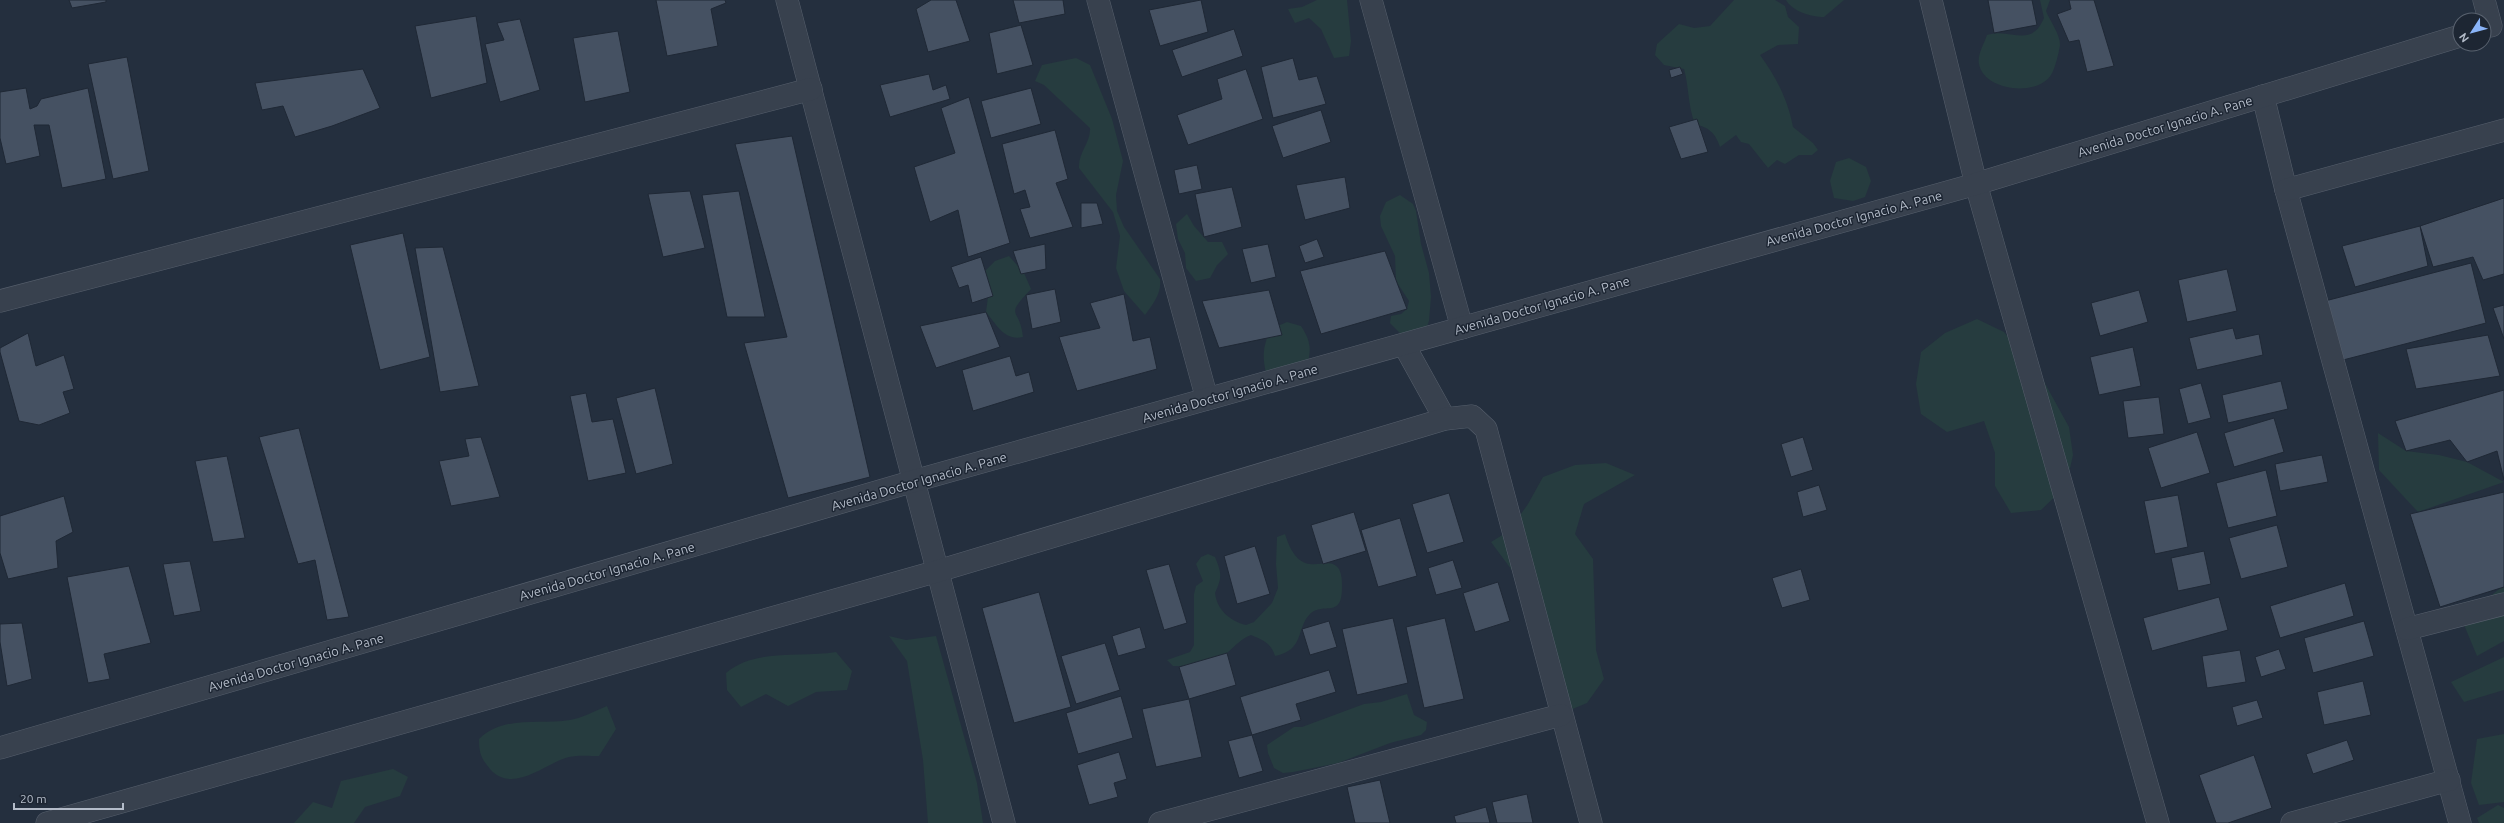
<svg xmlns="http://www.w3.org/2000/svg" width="2504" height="823" viewBox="0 0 2504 823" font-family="Ubuntu,sans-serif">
	<rect width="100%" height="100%" fill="#242f3e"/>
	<g fill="#263c3f">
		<polygon points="1317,0 1347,0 1351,41 1349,56 1334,58 1321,29 1309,18 1295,23 1288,9 1302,7"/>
		<path d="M 1734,0 L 1775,0 L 1785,6 L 1788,17 L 1799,27 L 1798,44 L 1778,45 L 1760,55 C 1776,77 1788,100 1793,127 L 1813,143 L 1818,150 L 1812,155 L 1799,155 L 1785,164 L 1777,160 L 1768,168 L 1749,144 L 1741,142 L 1736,135 L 1720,147 C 1715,132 1709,128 1695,124 C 1688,107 1689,87 1684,69 L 1664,65 L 1655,55 L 1657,44 L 1679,24 L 1694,28 L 1710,26 Z"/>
		<path d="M 1786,0 L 1844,0 L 1824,17 C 1812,17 1793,12 1786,0 Z"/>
		<path d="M 2040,0 L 2050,0 L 2046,11 C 2050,21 2060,34 2060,45 C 2059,52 2055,69 2051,75 C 2037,97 1984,91 1979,64 C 1977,55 1984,44 1987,35 C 2011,27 2030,50 2044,18 Z"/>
		<path d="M 1076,58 L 1090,65 L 1112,119 L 1123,161 L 1116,195 L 1117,211 L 1124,227 L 1160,279 C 1162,293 1153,304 1145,315 L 1124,291 L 1116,268 L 1120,236 L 1113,212 L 1079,168 C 1078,153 1091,142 1090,128 L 1044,85 L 1035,81 L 1042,65 Z"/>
		<polygon points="1849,158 1866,167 1871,181 1865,197 1853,201 1834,198 1830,181 1836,162"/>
		<polygon points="1400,195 1413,204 1416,211 1421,244 1429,273 1431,297 1429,321 1426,329 1402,335 1390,323 1391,316 1401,314 1407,309 1409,301 1396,281 1395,256 1381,226 1380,216 1386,202"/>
		<polygon points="1187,214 1194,226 1208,242 1222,242 1228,254 1217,265 1210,278 1196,281 1186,268 1185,253 1178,239 1176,224"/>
		<path d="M 1009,256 L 1024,273 L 1031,289 C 1003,319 1020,306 1023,337 C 1004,341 997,325 986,312 L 988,297 L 984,272 L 995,261 Z"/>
		<polygon points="1977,319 2004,332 2042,378 2069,427 2073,455 2066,486 2041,510 2011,513 1995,486 1995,453 1984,421 1947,432 1921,414 1916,384 1921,352 1945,333"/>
		<path d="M 1287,322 L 1301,326 C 1311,341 1312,351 1306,368 L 1266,373 C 1262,356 1263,345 1271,329 Z"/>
		<polygon points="2378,433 2406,451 2439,455 2467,462 2504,482 2418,512 2379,470"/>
		<polygon points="1606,463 1635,475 1584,504 1575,534 1593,559 1596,650 1604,679 1587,703 1558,715 1543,689 1548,660 1534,600 1491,542 1509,531 1528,504 1543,477 1575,465"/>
		<path d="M 1285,534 C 1301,586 1327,551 1339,569 C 1342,575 1342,581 1342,587 C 1342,620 1324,601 1310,614 C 1296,628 1305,650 1275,656 C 1271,643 1263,640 1251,635 C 1241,639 1236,645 1228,652 C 1216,661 1188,667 1173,666 L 1167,660 L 1190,652 L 1194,645 L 1194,594 L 1196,586 L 1203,581 L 1196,564 L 1201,557 L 1208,554 L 1215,557 C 1222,574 1222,577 1215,593 C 1217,610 1230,621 1246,625 L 1254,622 L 1272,603 L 1278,588 L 1276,564 L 1277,537 Z"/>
		<polygon points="2504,585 2504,641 2477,656 2462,620"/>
		<polygon points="889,636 906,640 936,636 977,783 983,823 928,823 923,760 907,661"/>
		<path d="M 836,652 L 852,671 L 847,690 L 816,692 L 788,706 L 766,694 L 741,707 L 727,690 L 726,673 C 755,648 800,658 836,652 Z"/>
		<polygon points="2504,657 2504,690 2464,702 2451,682"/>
		<polygon points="1407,694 1414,715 1427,722 1426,730 1421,735 1390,743 1338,763 1293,772 1283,773 1274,768 1268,753 1267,745 1294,727 1302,727 1364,704 1381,702"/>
		<path d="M 607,706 L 616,729 L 599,756 C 590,756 578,755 569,757 C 545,763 513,795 490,769 C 481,758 479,753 479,739 C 504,715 538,725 570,720 C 582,718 595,711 607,706 Z"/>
		<polygon points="2504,734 2504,802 2479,805 2471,783 2477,739"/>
		<polygon points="393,769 408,777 400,796 365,807 354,823 294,823 313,802 332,808 341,781"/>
		<polygon points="2498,805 2504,808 2504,823 2479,823 2477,818"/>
	</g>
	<g fill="#455162" stroke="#1f2835">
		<polygon points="69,0 106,0 106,2 72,8"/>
		<polygon points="656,0 725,0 726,3 711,9 718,46 667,56"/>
		<polygon points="931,0 956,0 970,41 928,52 916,9"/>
		<polygon points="1013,0 1063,0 1065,14 1019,23"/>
		<polygon points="1201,0 1208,32 1160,46 1149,10"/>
		<polygon points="1988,0 2032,0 2037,25 1994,33"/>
		<polygon points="2069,0 2094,0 2114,66 2087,72 2079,40 2069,42 2057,14 2071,9"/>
		<polygon points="476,16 487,83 431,98 415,26"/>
		<polygon points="520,19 540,90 500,102 485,44 504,40 497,23"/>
		<polygon points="1021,25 1033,65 997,74 989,33"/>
		<polygon points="1234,29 1243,56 1182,77 1172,50"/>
		<polygon points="618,31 630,92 585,102 573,38"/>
		<polygon points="127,57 149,171 113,179 88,64"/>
		<polygon points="1293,58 1299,80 1317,76 1326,104 1273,118 1261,67"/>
		<polygon points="1680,67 1683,74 1671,78 1669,70"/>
		<polygon points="363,69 380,108 332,126 295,137 283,106 262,110 255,83"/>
		<polygon points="1246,69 1263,119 1188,145 1177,115 1222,99 1217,79"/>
		<polygon points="929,74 933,90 946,85 950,99 890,117 880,85"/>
		<polygon points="26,88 30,109 37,106 41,99 88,88 106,179 62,188 49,125 34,125 40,156 6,164 0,138 0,92"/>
		<polygon points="1031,88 1041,124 991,138 981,101"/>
		<polygon points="969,97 1010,243 968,257 958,210 930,222 914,167 955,153 941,108"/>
		<polygon points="1321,110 1331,142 1283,158 1272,126"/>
		<polygon points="1697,119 1708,152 1681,159 1669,127"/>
		<polygon points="1055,130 1068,179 1056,183 1073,227 1030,238 1020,209 1030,207 1025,190 1014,194 1002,144"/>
		<polygon points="792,136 870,477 788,498 744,343 787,337 735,144"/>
		<polygon points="1197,165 1202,189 1179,194 1174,170"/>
		<polygon points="1345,177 1350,208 1305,220 1296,185"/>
		<polygon points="1232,187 1242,227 1204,237 1195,194"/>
		<polygon points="690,191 705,248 663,257 648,194"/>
		<polygon points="739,191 765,317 727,317 702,195"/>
		<polygon points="2504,198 2504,274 2483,280 2473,257 2433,267 2420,226"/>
		<polygon points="1081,203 1097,203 1103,224 1081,228"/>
		<polygon points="2420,226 2428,266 2355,287 2342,246"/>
		<polygon points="403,233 430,357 380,370 350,245"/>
		<polygon points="1317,239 1324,257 1305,263 1299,246"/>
		<polygon points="1045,244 1046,269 1021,274 1013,251"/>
		<polygon points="1268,244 1276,277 1251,283 1242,249"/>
		<polygon points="443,247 479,386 440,392 415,248"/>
		<polygon points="1385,251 1407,309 1321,334 1300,271"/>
		<polygon points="981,257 993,296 972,303 968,285 959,288 951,267"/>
		<polygon points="2471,263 2486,323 2343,360 2325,301"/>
		<polygon points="2227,269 2237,311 2187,322 2178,280"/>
		<polygon points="1055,289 1061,322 1032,329 1026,295"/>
		<polygon points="1269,290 1282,335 1219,348 1202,301"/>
		<polygon points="2139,290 2148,322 2100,336 2091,303"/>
		<polygon points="1124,294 1133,341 1150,337 1157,369 1077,391 1059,337 1100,328 1090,303"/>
		<polygon points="2504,305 2504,339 2493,308"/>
		<polygon points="986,312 1000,347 936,368 920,326"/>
		<polygon points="2233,328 2236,339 2259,334 2263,355 2197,370 2189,338"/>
		<polygon points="28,333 36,366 64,355 74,389 63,392 70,413 39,425 19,421 0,352 0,348"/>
		<polygon points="2488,335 2500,376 2416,389 2406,349"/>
		<polygon points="2133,347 2141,386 2099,395 2090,357"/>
		<polygon points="1010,356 1016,376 1029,372 1034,392 973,411 962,370"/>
		<polygon points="2281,381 2288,409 2228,423 2222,395"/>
		<polygon points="2201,383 2211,418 2188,424 2179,389"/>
		<polygon points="655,388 673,464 636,474 616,398"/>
		<polygon points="2504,390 2504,480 2497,451 2467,462 2450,440 2406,451 2395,421"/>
		<polygon points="586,393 592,422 613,419 626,473 588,481 570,396"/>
		<polygon points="2159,397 2164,434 2128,438 2123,401"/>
		<polygon points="2274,418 2284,452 2234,467 2224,433"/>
		<polygon points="299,428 349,617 327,620 315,560 298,564 259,437"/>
		<polygon points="2197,432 2210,473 2161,488 2148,448"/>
		<polygon points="481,437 500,497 451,506 439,461 469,456 465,439"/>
		<polygon points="1803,437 1813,470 1791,477 1781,444"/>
		<polygon points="2322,455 2328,482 2280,491 2275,464"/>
		<polygon points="227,456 245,538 213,542 195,461"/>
		<polygon points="2266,470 2277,516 2228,528 2216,483"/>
		<polygon points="1819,485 1827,510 1803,517 1797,492"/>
		<polygon points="2504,492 2504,587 2440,607 2410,514"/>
		<polygon points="1449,493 1464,542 1427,553 1412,504"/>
		<polygon points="2178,495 2188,547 2155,554 2144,501"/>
		<polygon points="64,496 73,532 56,541 58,568 8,579 0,553 0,516"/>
		<polygon points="1354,512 1366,551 1323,564 1311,525"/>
		<polygon points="1400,518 1417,576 1378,587 1361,530"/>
		<polygon points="2277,525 2288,567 2241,579 2229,538"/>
		<polygon points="1255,546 1270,594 1237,604 1224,556"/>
		<polygon points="2204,551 2211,584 2178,591 2171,558"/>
		<polygon points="1453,560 1462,588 1436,595 1428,568"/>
		<polygon points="190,561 201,611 174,616 163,564"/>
		<polygon points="1169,564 1187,623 1164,630 1146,570"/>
		<polygon points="129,566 151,643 104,654 110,679 88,683 67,577"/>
		<polygon points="1801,569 1810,600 1782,608 1772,578"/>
		<polygon points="1498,582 1510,621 1475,632 1463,593"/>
		<polygon points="2345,583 2354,616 2280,638 2270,606"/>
		<polygon points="1039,592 1071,707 1014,723 982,608"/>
		<polygon points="2219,597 2228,630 2152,651 2143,618"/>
		<polygon points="1393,618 1408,683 1357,695 1342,629"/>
		<polygon points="1445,618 1464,699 1424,708 1406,627"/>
		<polygon points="1329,621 1337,647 1310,655 1302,629"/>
		<polygon points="2364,621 2374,656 2313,673 2304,638"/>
		<polygon points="22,623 32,679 7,686 0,642 0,624"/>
		<polygon points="1140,627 1146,648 1118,656 1112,636"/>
		<polygon points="1105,643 1120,690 1076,704 1061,656"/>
		<polygon points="2279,649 2286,669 2261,677 2255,657"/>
		<polygon points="2240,650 2246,682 2207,688 2202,656"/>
		<polygon points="1227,653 1236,685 1189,699 1179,667"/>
		<polygon points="1329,670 1336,692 1296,704 1301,720 1252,735 1240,697"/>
		<polygon points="2363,681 2371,715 2324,725 2317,692"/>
		<polygon points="1121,696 1133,738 1078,754 1066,713"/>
		<polygon points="1189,699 1202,757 1156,767 1142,709"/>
		<polygon points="2257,700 2263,718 2237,726 2232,707"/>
		<polygon points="1252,735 1263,771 1239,778 1228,741"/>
		<polygon points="2347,740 2354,760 2313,774 2306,754"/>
		<polygon points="1119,752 1127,779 1114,783 1118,797 1089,805 1077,765"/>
		<polygon points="2254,755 2272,808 2228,823 2216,823 2199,775"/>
		<polygon points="1380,780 1390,823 1355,823 1347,787"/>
		<polygon points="1527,794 1533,823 1497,823 1492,802"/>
		<polygon points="1486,807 1490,823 1456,823 1454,816"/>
	</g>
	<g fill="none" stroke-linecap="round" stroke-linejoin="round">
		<defs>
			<g id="minor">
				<polyline points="787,0 1004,823"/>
				<polyline points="1098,0 1207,399"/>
				<polyline points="1371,0 1462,328"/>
				<polyline points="1931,0 1976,184 2158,823"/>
				<polyline points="2484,0 2491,26"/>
				<polyline points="2263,96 2286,190 2460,823"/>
				<polyline points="2286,190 2504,130"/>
				<polyline points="0,301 811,89"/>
				<polyline points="1404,345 1445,419"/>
				<polyline points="2407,629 2504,604"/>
				<polyline points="0,748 914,481 1976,184 2460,36"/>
				<polyline points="47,823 938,571 1445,419 1472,416 1486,429 1591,823"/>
				<polyline points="1160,823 1561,715"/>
				<polyline points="2292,823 2449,780"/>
			</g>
		</defs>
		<use href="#minor" stroke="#565f6c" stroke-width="23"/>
		<use href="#minor" stroke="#38414e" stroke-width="22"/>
	</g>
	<g text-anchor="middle" stroke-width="3" stroke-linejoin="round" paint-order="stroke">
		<g font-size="13" fill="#b4bcc9" stroke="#1d2633">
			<text transform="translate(2165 126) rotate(-17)" y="5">Avenida Doctor Ignacio A. Pane</text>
			<text transform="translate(1854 218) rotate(-15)" y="5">Avenida Doctor Ignacio A. Pane</text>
			<text transform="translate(1542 305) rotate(-16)" y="5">Avenida Doctor Ignacio A. Pane</text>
			<text transform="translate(1230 393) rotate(-16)" y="5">Avenida Doctor Ignacio A. Pane</text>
			<text transform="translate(919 481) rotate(-16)" y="5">Avenida Doctor Ignacio A. Pane</text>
			<text transform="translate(607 571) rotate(-16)" y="5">Avenida Doctor Ignacio A. Pane</text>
			<text transform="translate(296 662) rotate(-16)" y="5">Avenida Doctor Ignacio A. Pane</text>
		</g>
	</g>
	<g transform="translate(2472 32) rotate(234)"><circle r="19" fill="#1d2633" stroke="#59626f"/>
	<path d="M0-3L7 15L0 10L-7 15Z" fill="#8ab4f8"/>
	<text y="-6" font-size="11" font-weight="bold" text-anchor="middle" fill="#b4bcc9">N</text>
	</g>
	<path d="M14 803v6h109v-6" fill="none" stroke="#b4bcc9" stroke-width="2"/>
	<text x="20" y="803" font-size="12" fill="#b4bcc9" stroke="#1d2633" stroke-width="3" paint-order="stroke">20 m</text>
</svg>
